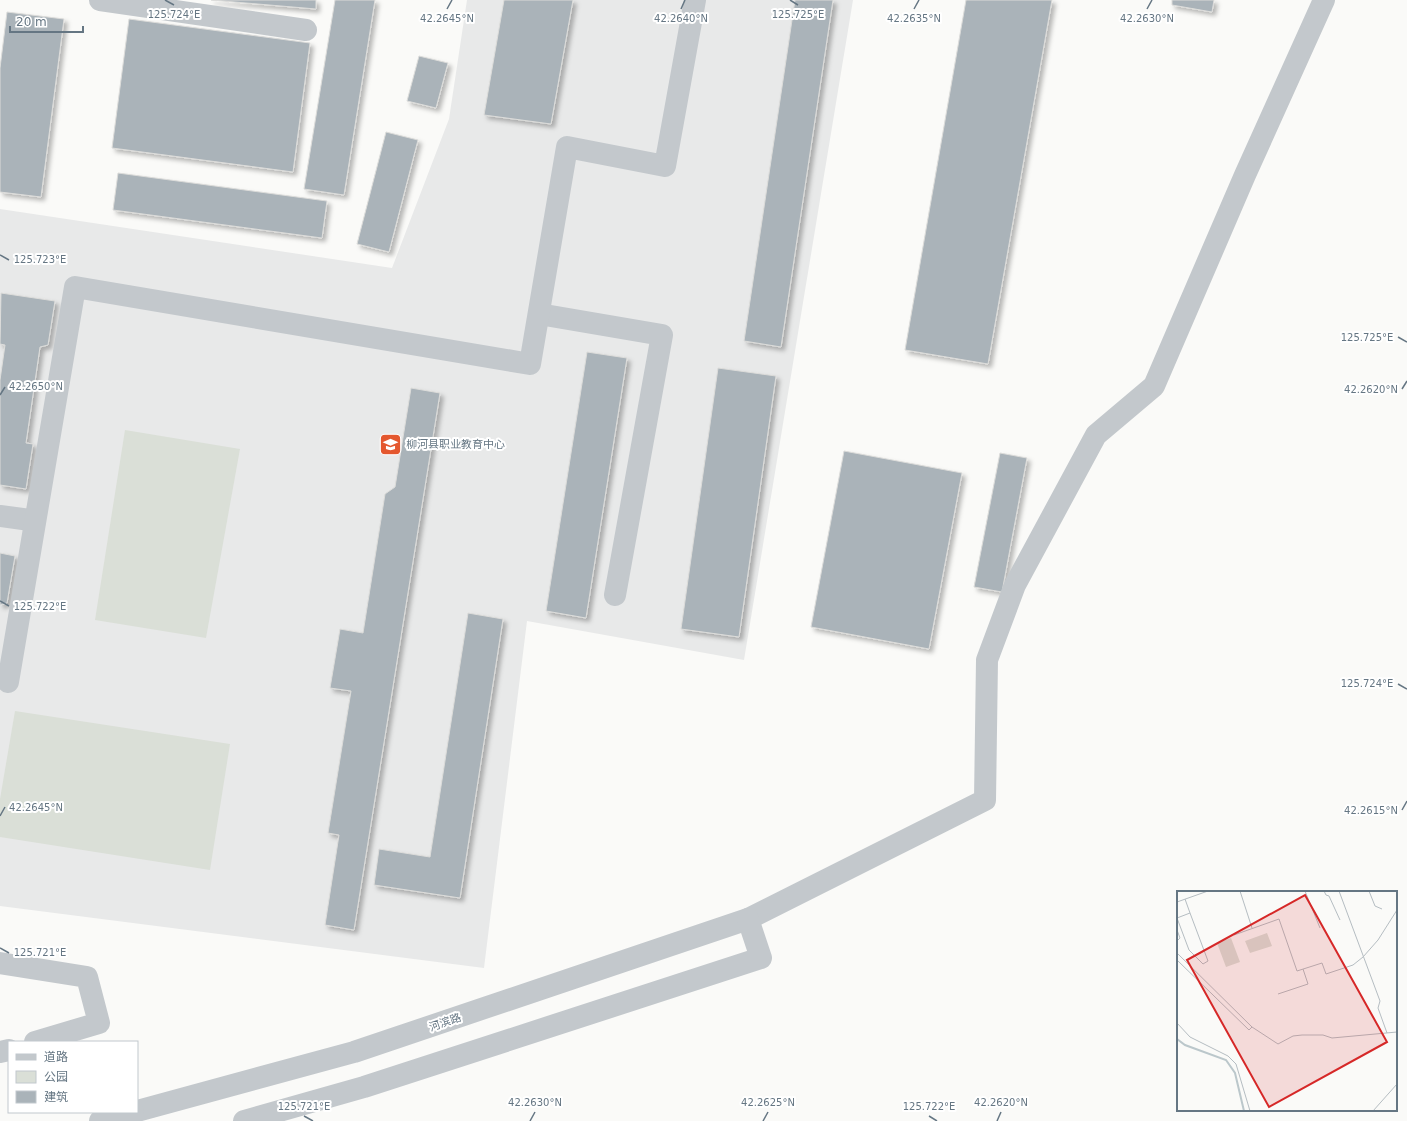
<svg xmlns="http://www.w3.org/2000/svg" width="1407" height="1121" viewBox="0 0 1407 1121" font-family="'DejaVu Sans','Noto Sans SC',sans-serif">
	<defs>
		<filter id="shadow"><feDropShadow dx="3.5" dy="3.5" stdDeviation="2" flood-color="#0004"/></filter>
	</defs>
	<rect width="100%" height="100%" fill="#fafaf8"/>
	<polygon fill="#e8e9e9" points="467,0 853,0 744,660 527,621 484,968 0,906 0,209 392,268 449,119"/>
	<g fill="#dadfd7">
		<polygon points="125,430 240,449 206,638 95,620"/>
		<polygon points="15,711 230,744 210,870 0,837 0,799"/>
	</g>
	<g fill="#aab3b9" stroke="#dcdcda" filter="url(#shadow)">
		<polygon points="211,0 316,0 316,9"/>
		<polygon points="335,0 375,0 344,195 304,189"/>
		<polygon points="504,0 573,0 551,124 484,115"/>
		<polygon points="795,0 833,0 781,347 744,341"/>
		<polygon points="966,0 1052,0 988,364 905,350"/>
		<polygon points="1172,0 1214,0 1212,12 1172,5"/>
		<polygon points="7,12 64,19 41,197 0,192 0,68"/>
		<polygon points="129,19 310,43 293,172 112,148"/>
		<polygon points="419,56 448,63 436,108 407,101"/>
		<polygon points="386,132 418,140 389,252 357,244"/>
		<polygon points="118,173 327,201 322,238 113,210"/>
		<polygon points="1,293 55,301 48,345 40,347 26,443 33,444 26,489 0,485 0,380 5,345 0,344"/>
		<polygon points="587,352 627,358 586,618 546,611"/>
		<polygon points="718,368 776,376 739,637 681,629"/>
		<polygon points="411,388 440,393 354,930 325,925 339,835 328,833 351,691 330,688 340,629 363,633 385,494 395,487"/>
		<polygon points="844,451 962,473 929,649 811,627"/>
		<polygon points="1000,453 1027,458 1002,592 974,587"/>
		<polygon points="0,553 15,556 7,603 0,605"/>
		<polygon points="468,613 503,619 460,898 374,885 379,849 430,857"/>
	</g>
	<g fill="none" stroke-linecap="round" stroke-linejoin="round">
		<g stroke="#c3c8cc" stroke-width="22">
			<polyline points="100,0 306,30"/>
			<polyline points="539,314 662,335 615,595"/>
			<polyline points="0,516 30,520"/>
			<polyline points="8,682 75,287 530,364 567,147 665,166 695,0"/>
			<polyline points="0,963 87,977 99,1023 35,1042"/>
			<polyline points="0,1052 9,1050"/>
			<polyline points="137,1111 354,1052 748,919 985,800 987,660 1015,585 1096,435 1154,386 1245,175 1324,0"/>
			<polyline points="100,1121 133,1112"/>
			<polyline points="244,1121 364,1087 761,958 748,919"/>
		</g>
	</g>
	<path fill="none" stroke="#657683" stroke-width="1.5" d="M 165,0 L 174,5M 790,0 L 798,5M 447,9 L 452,0M 681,9 L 685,0M 914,9 L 919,0M 1147,9 L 1152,0M 0,255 L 9,260M 1398,337 L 1407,342M 1402,389 L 1407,381M 0,395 L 5,387M 0,601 L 9,606M 1398,684 L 1407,689M 1402,810 L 1407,801M 0,816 L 5,807M 0,948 L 9,953M 304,1116 L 313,1121M 929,1116 L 937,1121M 530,1121 L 535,1112M 763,1121 L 768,1112M 997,1121 L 1001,1112"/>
	<defs>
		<symbol id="school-square" viewBox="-11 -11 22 22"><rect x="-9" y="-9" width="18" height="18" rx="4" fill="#e4572e" stroke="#fff"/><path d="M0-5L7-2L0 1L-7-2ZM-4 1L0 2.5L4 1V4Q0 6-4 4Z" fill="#fff"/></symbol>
	</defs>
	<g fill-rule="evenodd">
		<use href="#school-square" x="378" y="432" width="25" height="25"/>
	</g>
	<g text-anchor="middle" stroke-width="4" stroke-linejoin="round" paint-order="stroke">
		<g font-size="11" fill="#657683" stroke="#fff" text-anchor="start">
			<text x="406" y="448">柳河县职业教育中心</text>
		</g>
		<g font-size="11" fill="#657683" stroke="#fff">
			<text transform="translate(445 1022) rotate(-19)" y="4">河滨路</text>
		</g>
	</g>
	<g transform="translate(1177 891)">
		<rect width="220" height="220" fill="#fafaf8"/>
		<path d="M 90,42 L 95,55 L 73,62 L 68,50 ZM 54,47 L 63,71 L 49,76 L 40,52 Z" fill="#dadfd7"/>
		<path fill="none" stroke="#bbc7cb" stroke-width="2" d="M 0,148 L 8,154 L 49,169 L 58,182 L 67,220"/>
		<path fill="none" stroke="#b5bdc2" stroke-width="1" d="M 63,0 L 75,37M 128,0 L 143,37M 147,0 L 149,4 L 152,5 L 163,29M 162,0 L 203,110 L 201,117 L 210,142M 192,0 L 198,15 L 205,18M 8,8 L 13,22 L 31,70 L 26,73 L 12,59 L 0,27 L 13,22M 0,11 L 31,0M 0,39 L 3,47 L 0,50M 57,44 L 102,28 L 120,80 L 145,72 L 149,83 L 176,74 L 186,66 L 201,49 L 220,19M 0,62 L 75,136 L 101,153 L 116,145 L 125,144 L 146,144 L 155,147 L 220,141M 0,69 L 72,139 L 75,136M 101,103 L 131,93 L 126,78M 0,132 L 13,146 L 51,165 L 59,173 L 73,220M 196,220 L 220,193"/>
		<path fill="#d62828" fill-opacity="0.15" stroke="#d62828" stroke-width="2" d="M 128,4 L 210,151 L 92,216 L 10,69 Z"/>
		<rect width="220" height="220" fill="none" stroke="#657683" stroke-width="2"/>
	</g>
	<g font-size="10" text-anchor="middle" fill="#657683" stroke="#fff" stroke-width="4" stroke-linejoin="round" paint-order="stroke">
		<text x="174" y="18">125.724°E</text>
		<text x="798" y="18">125.725°E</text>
		<text x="1147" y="22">42.2630°N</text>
		<text x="447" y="22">42.2645°N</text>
		<text x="681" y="22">42.2640°N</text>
		<text x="914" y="22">42.2635°N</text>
		<text x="40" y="263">125.723°E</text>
		<text x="1367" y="341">125.725°E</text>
		<text x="36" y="390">42.2650°N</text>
		<text x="1371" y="393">42.2620°N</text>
		<text x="40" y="610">125.722°E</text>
		<text x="1367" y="687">125.724°E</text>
		<text x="36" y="811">42.2645°N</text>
		<text x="1371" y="814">42.2615°N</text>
		<text x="40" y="956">125.721°E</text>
		<text x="535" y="1106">42.2630°N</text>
		<text x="768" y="1106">42.2625°N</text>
		<text x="1001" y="1106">42.2620°N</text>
		<text x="304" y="1110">125.721°E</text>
		<text x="929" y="1110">125.722°E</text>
	</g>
	<rect x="8" y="1041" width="130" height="72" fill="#ffffff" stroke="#c1c8cd"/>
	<rect x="16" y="1054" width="20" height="6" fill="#c3c8cc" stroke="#c1c8cd"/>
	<text x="44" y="1061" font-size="12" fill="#657683">道路</text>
	<rect x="16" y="1071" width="20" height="12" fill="#dadfd7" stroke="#c1c8cd"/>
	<text x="44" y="1081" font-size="12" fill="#657683">公园</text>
	<rect x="16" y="1091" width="20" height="12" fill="#aab3b9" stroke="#c1c8cd"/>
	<text x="44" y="1101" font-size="12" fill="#657683">建筑</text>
	<path d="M10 26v6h73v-6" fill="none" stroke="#657683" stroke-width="2"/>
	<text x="16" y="26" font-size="12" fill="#657683" stroke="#ffffff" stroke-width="3" paint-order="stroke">20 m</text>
</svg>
